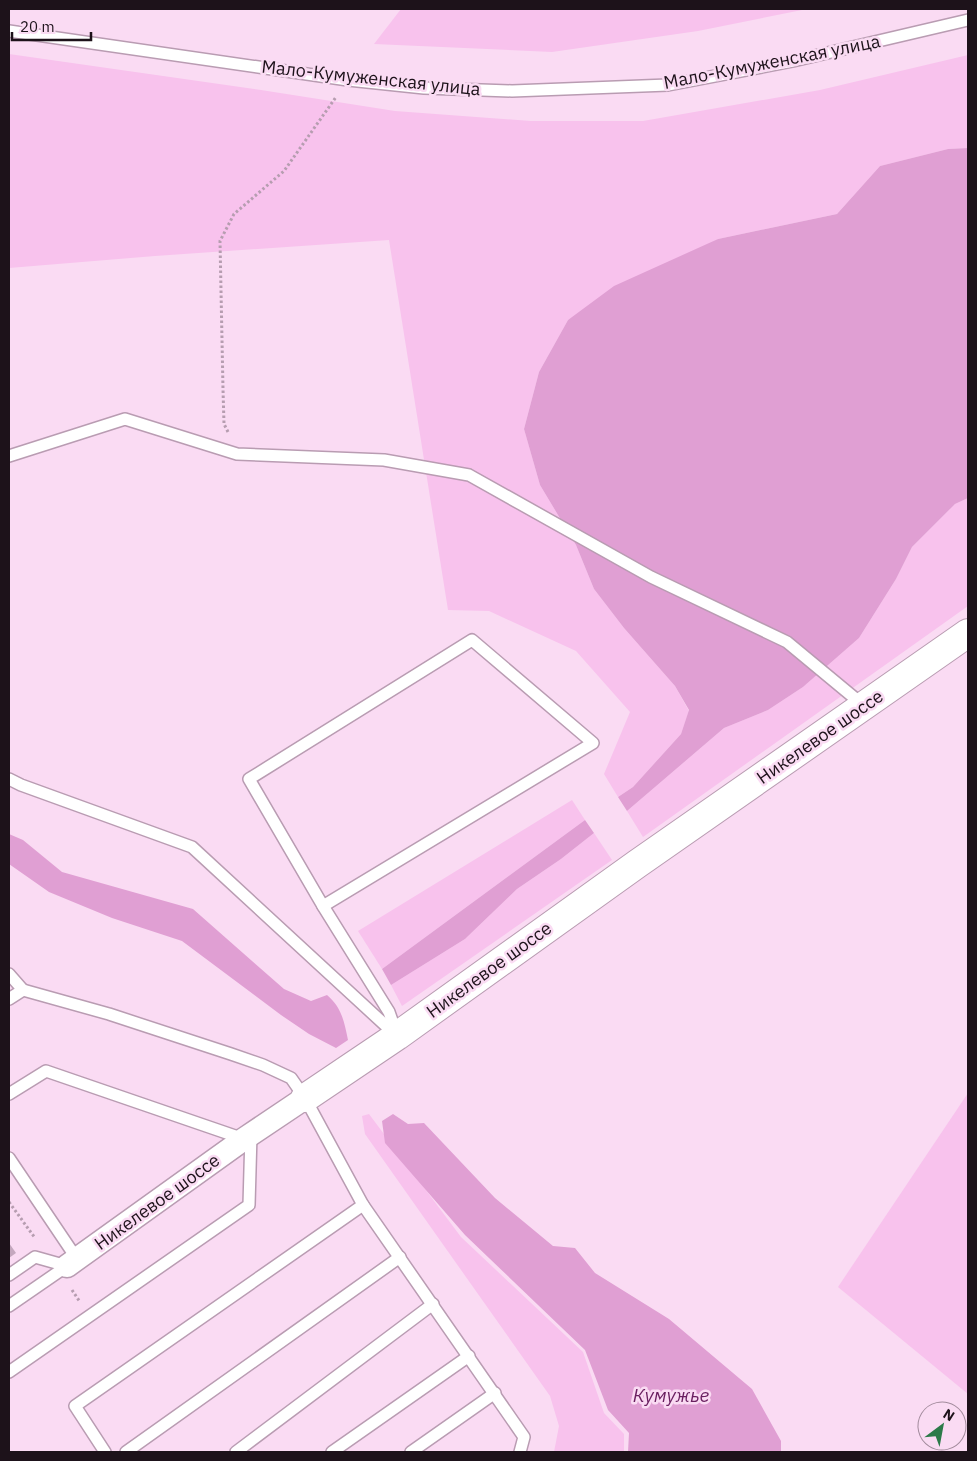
<svg xmlns="http://www.w3.org/2000/svg" width="977" height="1461" viewBox="0 0 977 1461" font-family="'IBM Plex Sans',sans-serif">
	<rect width="100%" height="100%" fill="#fadbf3"/>
	<g fill="#f8c2ed">
		<polygon points="401,9 807,9 698,31 552,52 374,44"/>
		<polygon points="9,54 261,90 395,111 531,121 643,121 820,90 968,55 968,148 948,149 880,166 837,214 718,239 568,320 539,372 524,429 540,485 576,545 594,589 624,628 675,686 689,711 681,734 633,787 618,797 604,774 630,712 576,651 489,611 448,610 389,240 155,256 9,268"/>
		<polygon points="968,498 968,606 643,837 627,811 724,728 768,710 803,687 859,638 896,579 912,547 955,504"/>
		<polygon points="572,800 585,820 382,969 358,931"/>
		<polygon points="594,833 612,860 402,1006 391,985 465,939 517,889 561,859"/>
		<polygon points="968,1093 968,1394 838,1287"/>
		<polygon points="369,1114 461,1237 583,1352 604,1413 624,1434 624,1452 554,1452 559,1426 550,1396 365,1134 362,1116"/>
	</g>
	<g fill="#e09fd3">
		<polygon points="968,148 968,498 955,504 912,547 896,579 859,638 803,687 768,710 724,728 627,811 618,797 633,787 681,734 689,710 675,686 624,628 594,589 576,545 540,485 524,429 539,372 568,320 614,286 718,239 837,214 880,166 948,149"/>
		<polygon points="585,820 594,833 561,859 517,889 465,939 391,985 382,969"/>
		<path d="M 9,834 L 23,840 L 62,872 L 193,909 L 284,989 L 311,1001 L 327,995 C 342,1008 344,1021 348,1040 L 336,1048 L 309,1034 L 281,1015 L 182,941 L 112,918 L 49,892 L 9,864 Z"/>
		<polygon points="393,1114 408,1124 424,1123 495,1198 553,1246 575,1248 595,1273 669,1319 752,1389 781,1441 781,1452 628,1452 629,1433 608,1410 585,1350 465,1235 385,1143 382,1121"/>
	</g>
	<polygon fill="#c4a7be" points="9,1243 16,1253 9,1258"/>
	<g fill="none" stroke-linecap="round" stroke-linejoin="round">
		<defs>
			<g id="lane">
				<polyline points="9,31 348,80 424,88 512,91 668,85 793,61 968,20"/>
				<polyline points="9,456 125,419 237,454 384,460 469,475 651,577 787,642 863,705"/>
				<polygon points="472,640 593,743 323,906 249,779"/>
				<polyline points="9,779 21,785 192,847 397,1036"/>
				<polyline points="323,906 389,1012 396,1032"/>
				<polyline points="9,974 23,990"/>
				<polyline points="9,999 23,990 109,1014 231,1054 263,1065 291,1078 305,1098 363,1205 524,1437 520,1452"/>
				<polyline points="9,1094 46,1071 244,1139"/>
				<polyline points="9,1158 77,1259"/>
				<polyline points="9,1275 35,1257 67,1266"/>
				<polyline points="9,1306 67,1266"/>
				<polyline points="9,1372 249,1205 251,1134"/>
				<polyline points="105,1452 75,1406 363,1205"/>
				<polyline points="126,1452 400,1257"/>
				<polyline points="236,1452 433,1304"/>
				<polyline points="332,1452 469,1356"/>
				<polyline points="411,1452 495,1393"/>
			</g>
			<polyline id="street" points="67,1266 244,1139 305,1098"/>
			<polyline id="secondary" points="305,1098 397,1036 637,864 968,633"/>
		</defs>
		<use href="#lane" stroke="#b99cb2" stroke-width="14"/>
		<use href="#street" stroke="#b99cb2" stroke-width="25"/>
		<use href="#secondary" stroke="#b99cb2" stroke-width="30"/>
		<g stroke="#b69db0" stroke-width="3" stroke-dasharray="2.5 2.5" stroke-linecap="butt">
			<polyline points="228,432 224,424 223,389 220,241 234,214 284,171 336,97"/>
			<polyline points="9,1202 35,1238"/>
			<polyline points="72,1290 80,1302"/>
		</g>
		<use href="#lane" stroke="#fff" stroke-width="11"/>
		<use href="#street" stroke="#fff" stroke-width="22"/>
		<use href="#secondary" stroke="#fff" stroke-width="28"/>
	</g>
	<g text-anchor="middle" stroke-width="5" stroke-linejoin="round" paint-order="stroke">
		<g font-size="18" fill="#1d121a" stroke="#fadbf3">
			<text transform="translate(772 62) rotate(-11)" y="6">Мало-Кумуженская улица</text>
			<text transform="translate(371 78) rotate(6)" y="6">Мало-Кумуженская улица</text>
			<text transform="translate(820 737) rotate(-35)" y="6">Никелевое шоссе</text>
			<text transform="translate(489 970) rotate(-36)" y="6">Никелевое шоссе</text>
			<text transform="translate(157 1202) rotate(-36)" y="6">Никелевое шоссе</text>
		</g>
		<g font-size="19" font-style="italic" fill="#6a1f60" stroke="#fadbf3">
			<text x="671" y="1402">Кумужье</text>
		</g>
	</g>
	<rect width="977" height="1461" fill="none" stroke="#1d121a" stroke-width="20"/>
	<g transform="translate(942 1426) rotate(32)"><circle r="24" fill="#fadbf3" stroke="#a28b9c"/>
	<path d="M0-4L9 19L0 12L-9 19Z" fill="#2c7a49"/>
	<text y="-8" font-size="14" font-weight="bold" text-anchor="middle" fill="#1d121a">N</text>
	</g>
	<path d="M12 32v8h79v-8" fill="none" stroke="#1d121a" stroke-width="2.5"/>
	<text x="20" y="32" font-size="15" fill="#1d121a" stroke="#fadbf3" stroke-width="4" paint-order="stroke">20 m</text>
</svg>
